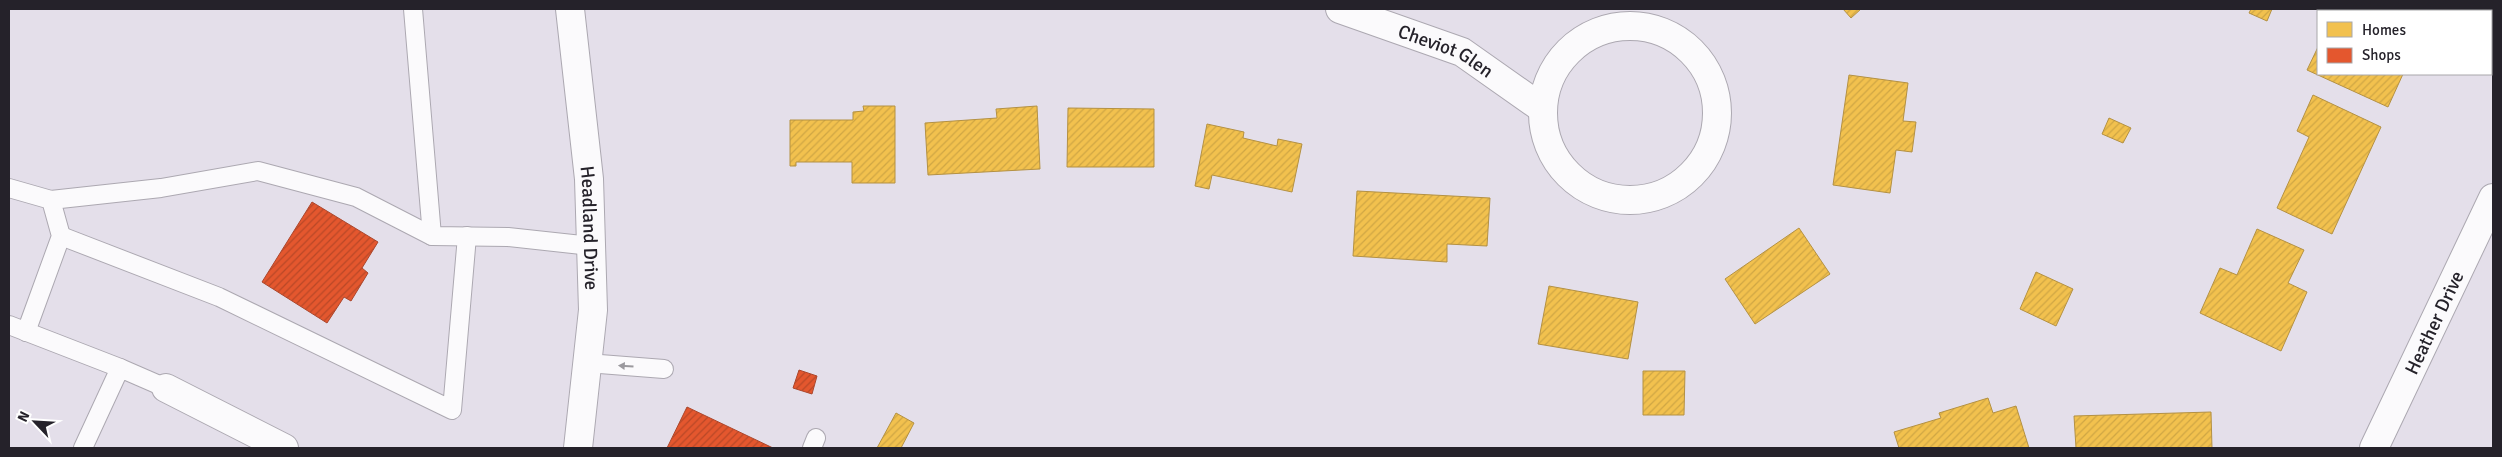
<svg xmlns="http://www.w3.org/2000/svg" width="2502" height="457" viewBox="0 0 2502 457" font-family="Signika,sans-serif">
	<defs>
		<pattern id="homes-hatch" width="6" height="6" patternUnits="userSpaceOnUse" patternTransform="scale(1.25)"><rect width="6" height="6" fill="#f2c14e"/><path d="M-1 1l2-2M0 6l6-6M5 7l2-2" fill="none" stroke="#cfa644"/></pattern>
		<pattern id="shops-hatch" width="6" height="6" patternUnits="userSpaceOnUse" patternTransform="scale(1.25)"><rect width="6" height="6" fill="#e4572e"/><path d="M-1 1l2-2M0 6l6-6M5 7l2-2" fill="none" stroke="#b94827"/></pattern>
	</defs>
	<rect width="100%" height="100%" fill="#e4dfea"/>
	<g fill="url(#homes-hatch)" stroke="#b49143">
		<polygon points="1843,9 1861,9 1851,18"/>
		<polygon points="2251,9 2272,9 2267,21 2249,13"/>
		<polygon points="2375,9 2418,9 2424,11 2374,11"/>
		<polygon points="2318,47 2318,74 2403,74 2388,107 2307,70"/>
		<polygon points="1849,75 1908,83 1903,121 1916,122 1912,152 1896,150 1890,193 1833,185"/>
		<polygon points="2313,95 2381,127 2332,234 2277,208 2309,137 2297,131"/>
		<polygon points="863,106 895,106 895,183 852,183 852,162 796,162 796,166 790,166 790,120 853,120 853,112 864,111"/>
		<polygon points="1037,106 1040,169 928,175 925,123 997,118 996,109"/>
		<polygon points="1068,108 1154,109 1154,167 1067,167"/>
		<polygon points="2109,118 2131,128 2123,143 2102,134"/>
		<polygon points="1207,124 1244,132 1243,138 1277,146 1278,139 1302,144 1292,192 1212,175 1209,189 1195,186"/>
		<polygon points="1357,191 1490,198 1487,246 1447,244 1447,262 1353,256"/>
		<polygon points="1799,228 1830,274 1755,324 1725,279"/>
		<polygon points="2257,229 2304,250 2288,283 2307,292 2281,351 2200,313 2220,268 2237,275"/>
		<polygon points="2036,272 2073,289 2056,326 2020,309"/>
		<polygon points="1549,286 1638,302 1628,359 1538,344"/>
		<polygon points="1643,371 1685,371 1684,415 1643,415"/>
		<polygon points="1988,398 1993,413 2016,406 2029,448 1899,448 1894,432 1941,418 1939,413"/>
		<polygon points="2211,412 2212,448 2076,448 2074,416"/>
		<polygon points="896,413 914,423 901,448 877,448"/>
	</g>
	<g fill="url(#shops-hatch)" stroke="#ab472d">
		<polygon points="312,202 378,242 362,268 368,273 351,301 344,297 327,323 262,282"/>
		<polygon points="799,370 817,376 812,394 793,388"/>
		<polygon points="687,407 773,448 667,448"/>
	</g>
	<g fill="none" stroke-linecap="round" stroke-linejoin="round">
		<defs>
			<g id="lane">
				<polyline points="413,9 432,236"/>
				<polyline points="9,188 51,200 61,236 26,332"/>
				<polyline points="51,200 161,188 258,171 356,197 432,236 508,237 591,246"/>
				<polyline points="61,236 219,297 452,410 467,236"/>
				<polyline points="9,325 120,368"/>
				<polyline points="587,363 664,369"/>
				<polyline points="83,448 120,368 166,388"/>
				<polyline points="812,448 816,438"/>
			</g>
			<g id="street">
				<path id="s1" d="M 1340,9 L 1462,52 L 1543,109"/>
				<circle cx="1630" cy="113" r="87"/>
				<polyline points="166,388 284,448"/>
				<path id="s2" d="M 2374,448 L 2493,198"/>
			</g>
			<g id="secondary">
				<path id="s3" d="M 570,9 L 589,179 L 593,310 L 578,448"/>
			</g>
		</defs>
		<use href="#lane" stroke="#aca8b1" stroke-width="20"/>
		<use href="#street" stroke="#aca8b1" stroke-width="30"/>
		<use href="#secondary" stroke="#aca8b1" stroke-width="30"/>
		<use href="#lane" stroke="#fbfafc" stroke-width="18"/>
		<use href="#street" stroke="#fbfafc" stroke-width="28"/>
		<use href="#secondary" stroke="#fbfafc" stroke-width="28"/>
	</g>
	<defs><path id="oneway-solid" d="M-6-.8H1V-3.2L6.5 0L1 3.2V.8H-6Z" transform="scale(1.25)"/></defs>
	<use fill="#9b999e" href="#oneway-solid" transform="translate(626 366) rotate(-176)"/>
	<g text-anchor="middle" stroke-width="5" stroke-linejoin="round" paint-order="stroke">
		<g font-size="19" fill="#25222a" stroke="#fff">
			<text dy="7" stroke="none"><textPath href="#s1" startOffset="114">Cheviot Glen</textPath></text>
			<text dy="7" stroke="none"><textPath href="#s3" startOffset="220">Headland Drive</textPath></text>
			<text dy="7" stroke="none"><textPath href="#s2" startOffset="139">Heather Drive</textPath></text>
		</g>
	</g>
	<rect width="2502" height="457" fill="none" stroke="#25222a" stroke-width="20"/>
	<rect x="2317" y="10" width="175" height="65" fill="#ffffff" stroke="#a8a7aa"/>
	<rect x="2327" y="22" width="25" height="15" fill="#f2c14e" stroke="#a8a7aa"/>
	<text x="2362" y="35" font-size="15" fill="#25222a">Homes</text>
	<rect x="2327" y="48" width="25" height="15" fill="#e4572e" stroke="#a8a7aa"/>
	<text x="2362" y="60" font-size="15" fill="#25222a">Shops</text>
	<g transform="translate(35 422) rotate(295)" stroke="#ffffff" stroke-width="4" paint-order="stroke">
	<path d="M0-4L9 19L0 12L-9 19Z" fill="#25222a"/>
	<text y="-8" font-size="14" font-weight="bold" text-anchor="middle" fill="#25222a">N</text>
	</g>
</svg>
